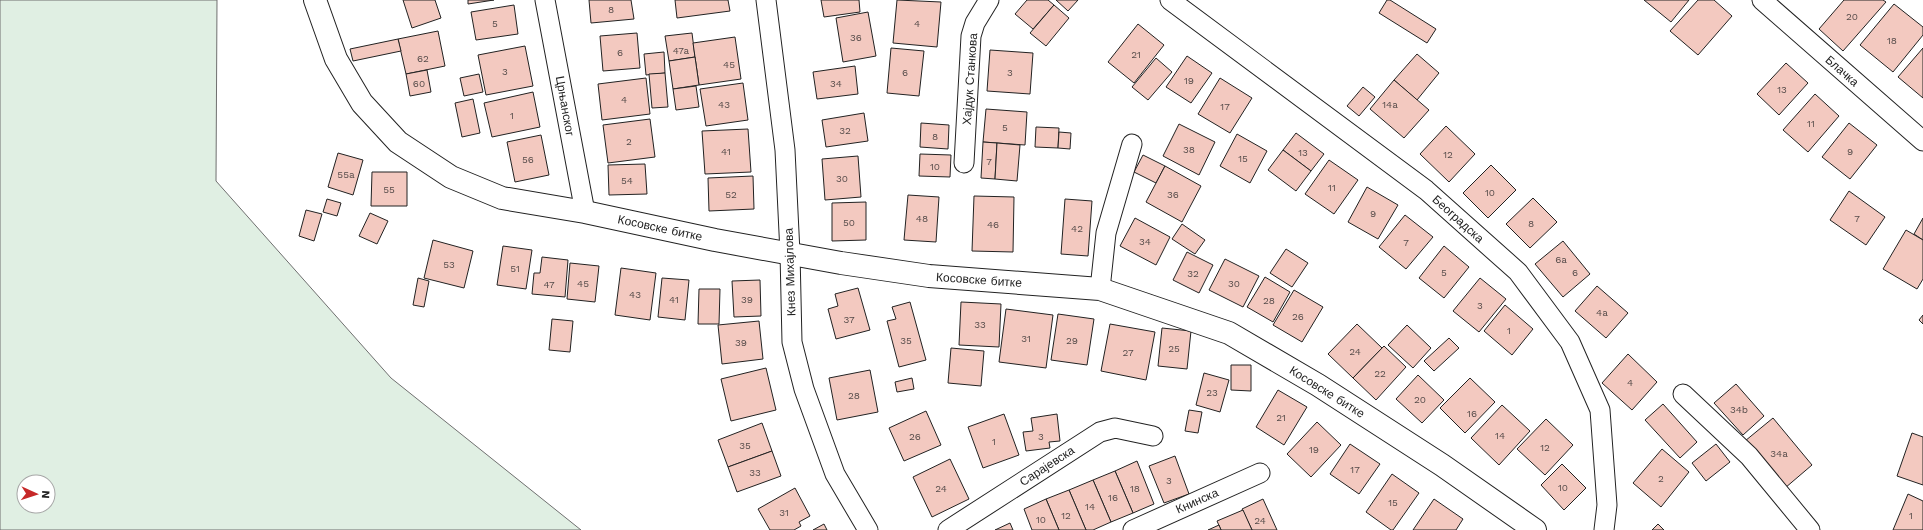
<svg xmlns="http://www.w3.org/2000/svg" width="1923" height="530" viewBox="0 0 1923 530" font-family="'Work Sans',sans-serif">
	<rect width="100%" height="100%" fill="#fff"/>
	<path fill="#e0efe3" stroke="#6f6f6f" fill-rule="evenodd" d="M 0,0 L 217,0 L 216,181 L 391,378 L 581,530 L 0,530 ZM 24,482 L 48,482 L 48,506 L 24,506 Z"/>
	<g fill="#f3c9c0" stroke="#222">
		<polygon points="403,0 435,0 441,18 412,28"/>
		<polygon points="468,0 494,0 468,4"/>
		<polygon points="589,0 631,0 634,19 591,23"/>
		<polygon points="675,0 728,0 730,11 677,18"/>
		<polygon points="821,0 859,0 860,12 824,17"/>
		<polygon points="897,0 941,2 937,47 893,43"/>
		<polygon points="1027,0 1048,0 1054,5 1033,29 1015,14"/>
		<polygon points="1056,0 1078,0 1068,11"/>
		<polygon points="1387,0 1390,0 1436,29 1427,43 1379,13"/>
		<polygon points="1644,0 1689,0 1671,22"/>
		<polygon points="1698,0 1714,0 1732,16 1698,55 1670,31"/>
		<polygon points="1844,0 1883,0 1886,2 1843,51 1819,29"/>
		<polygon points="1894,4 1923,27 1923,35 1893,72 1860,45"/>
		<polygon points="514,5 518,34 476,40 471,12"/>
		<polygon points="1054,5 1069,18 1046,46 1030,33"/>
		<polygon points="868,12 876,56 843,62 836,18"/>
		<polygon points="1138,24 1164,45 1134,83 1108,62"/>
		<polygon points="438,31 445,66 406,74 398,39"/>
		<polygon points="637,33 640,68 603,71 600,36"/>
		<polygon points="692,33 695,57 669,61 665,36"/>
		<polygon points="735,37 741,79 699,85 693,43"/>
		<polygon points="398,39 401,51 353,61 350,49"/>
		<polygon points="525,46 533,86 486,95 478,55"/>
		<polygon points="891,48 924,51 919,96 887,93"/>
		<polygon points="1923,48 1923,98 1898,77"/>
		<polygon points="990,50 1033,53 1030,94 987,91"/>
		<polygon points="664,52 665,73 646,75 644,54"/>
		<polygon points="1417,54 1439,73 1417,100 1394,80"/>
		<polygon points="1187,56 1212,73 1191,103 1166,87"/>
		<polygon points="695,57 699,85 673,89 669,61"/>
		<polygon points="1156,58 1172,72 1148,100 1132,87"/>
		<polygon points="1786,63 1808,83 1779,115 1757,94"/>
		<polygon points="855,66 858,94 817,99 813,72"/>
		<polygon points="427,70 431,92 410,96 406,74"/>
		<polygon points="665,73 668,107 652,108 649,74"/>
		<polygon points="479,74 483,92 464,96 460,78"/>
		<polygon points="646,78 650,114 602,120 598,84"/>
		<polygon points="1220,78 1252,98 1230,133 1198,114"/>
		<polygon points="1394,80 1429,110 1404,138 1370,109"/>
		<polygon points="743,83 748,120 706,126 700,89"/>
		<polygon points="696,86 699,107 676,110 673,89"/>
		<polygon points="1363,87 1375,97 1359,116 1347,106"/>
		<polygon points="533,92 540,127 492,137 484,103"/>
		<polygon points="1815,94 1839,116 1808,152 1783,130"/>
		<polygon points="473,99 480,133 462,137 455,103"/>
		<polygon points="986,109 1027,112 1025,145 983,142"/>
		<polygon points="864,113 868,141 826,147 822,120"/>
		<polygon points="650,119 655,157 608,163 603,125"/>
		<polygon points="921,123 949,125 948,149 920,147"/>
		<polygon points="1849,123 1877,145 1850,179 1822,157"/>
		<polygon points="1179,124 1215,142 1199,175 1163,156"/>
		<polygon points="1446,126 1475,154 1449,182 1420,154"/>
		<polygon points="1036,127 1059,128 1058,148 1035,147"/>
		<polygon points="748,129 751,172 705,174 702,131"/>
		<polygon points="1059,132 1071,133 1070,149 1058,148"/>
		<polygon points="1296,133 1324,154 1311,171 1283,150"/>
		<polygon points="1237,134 1267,151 1250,183 1220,166"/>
		<polygon points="541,135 549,175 515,182 507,142"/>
		<polygon points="983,142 997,143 995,179 981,178"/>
		<polygon points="997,143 1020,145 1017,181 995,179"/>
		<polygon points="1283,150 1311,171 1296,191 1268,170"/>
		<polygon points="338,153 363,160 353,195 328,187"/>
		<polygon points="920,154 951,155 950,177 919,176"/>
		<polygon points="1143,155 1165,166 1156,183 1134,172"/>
		<polygon points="858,156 861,197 825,200 822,159"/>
		<polygon points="1329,160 1358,180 1334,214 1305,194"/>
		<polygon points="645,164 647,194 609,195 608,165"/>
		<polygon points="1491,165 1516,190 1488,218 1463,193"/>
		<polygon points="1165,166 1201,186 1182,222 1146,202"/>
		<polygon points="372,172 407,172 407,206 371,206"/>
		<polygon points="753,176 754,209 709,211 708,178"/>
		<polygon points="1367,187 1398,205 1378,239 1348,222"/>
		<polygon points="1849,191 1885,217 1866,245 1830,220"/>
		<polygon points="908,195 939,197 936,242 904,240"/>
		<polygon points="974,196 1014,197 1013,252 972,251"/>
		<polygon points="1533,198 1557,222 1530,248 1506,224"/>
		<polygon points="327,199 341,203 337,216 323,212"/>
		<polygon points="1065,199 1092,201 1088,256 1061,254"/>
		<polygon points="866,202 866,240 832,241 832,203"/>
		<polygon points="306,210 322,214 314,241 299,236"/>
		<polygon points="370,213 388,221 377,244 359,236"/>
		<polygon points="1405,215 1433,237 1406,269 1379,247"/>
		<polygon points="1135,218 1170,237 1156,265 1120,246"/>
		<polygon points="1923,218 1923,240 1914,234"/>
		<polygon points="1182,224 1205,240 1195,254 1172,239"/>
		<polygon points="1906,230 1923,240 1923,279 1917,289 1883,269"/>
		<polygon points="433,240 473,251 464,288 424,278"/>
		<polygon points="1563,241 1590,274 1563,297 1535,264"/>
		<polygon points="503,246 532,250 526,289 497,285"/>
		<polygon points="1444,246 1469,267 1444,298 1419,278"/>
		<polygon points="1286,249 1308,263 1292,287 1270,273"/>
		<polygon points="1187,252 1213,265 1199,293 1173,280"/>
		<polygon points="542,257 568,260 565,297 532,294 534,273 540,273"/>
		<polygon points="1225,259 1259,276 1243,307 1209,290"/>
		<polygon points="570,263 599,266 595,302 567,299"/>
		<polygon points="621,268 656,273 650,320 615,315"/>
		<polygon points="1265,277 1290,292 1273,322 1247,307"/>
		<polygon points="418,278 429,281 424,307 413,305"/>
		<polygon points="662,278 689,280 685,320 658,317"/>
		<polygon points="1480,278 1506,299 1479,332 1453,311"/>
		<polygon points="760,280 761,316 734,317 732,281"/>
		<polygon points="1597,286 1628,313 1606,338 1575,311"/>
		<polygon points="858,288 870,330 836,339 828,309 838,306 835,294"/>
		<polygon points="699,289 720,289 719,324 698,324"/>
		<polygon points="1294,290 1323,307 1302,342 1273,325"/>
		<polygon points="910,302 926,360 899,367 887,321 896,319 892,307"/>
		<polygon points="961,302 1001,304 999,347 959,345"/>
		<polygon points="1505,305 1533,329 1512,355 1484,331"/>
		<polygon points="1006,309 1053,315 1046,368 999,362"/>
		<polygon points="1058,314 1094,319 1087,365 1051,360"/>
		<polygon points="1923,315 1923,324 1919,320"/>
		<polygon points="552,319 573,321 570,352 549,350"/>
		<polygon points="759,321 763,359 722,364 718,325"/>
		<polygon points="1110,324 1155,332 1146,380 1101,371"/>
		<polygon points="1357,324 1382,348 1353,378 1328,354"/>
		<polygon points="1407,325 1431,348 1413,368 1388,345"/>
		<polygon points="1162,328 1191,331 1187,369 1158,366"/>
		<polygon points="1449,338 1459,348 1434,371 1424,361"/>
		<polygon points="1384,346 1406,367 1376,400 1353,378"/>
		<polygon points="951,348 984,351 981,386 948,383"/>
		<polygon points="1628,354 1657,382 1632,410 1602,383"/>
		<polygon points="1231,365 1251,365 1251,391 1231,390"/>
		<polygon points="766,368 776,410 731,421 721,379"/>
		<polygon points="870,370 878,412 837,420 829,378"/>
		<polygon points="1204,373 1229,380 1220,412 1196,405"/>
		<polygon points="1418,375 1444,400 1422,423 1396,399"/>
		<polygon points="912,378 914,389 897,392 895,382"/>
		<polygon points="1470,378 1495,402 1465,433 1440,408"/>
		<polygon points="1736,384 1764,416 1743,435 1714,403"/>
		<polygon points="1278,390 1307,407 1284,445 1256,427"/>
		<polygon points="1663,404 1697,442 1680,458 1645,420"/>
		<polygon points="1502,405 1530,431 1499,465 1471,438"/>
		<polygon points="1189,410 1202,412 1198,433 1185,431"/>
		<polygon points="926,411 941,445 904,461 889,428"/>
		<polygon points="1004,414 1019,455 983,468 968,427"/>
		<polygon points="1057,414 1060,441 1049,442 1050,448 1026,451 1023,432 1033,431 1031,418"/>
		<polygon points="1773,418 1812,465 1785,488 1745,441"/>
		<polygon points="1546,419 1573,445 1545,475 1517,449"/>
		<polygon points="1317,422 1341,445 1311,477 1287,454"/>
		<polygon points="762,423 772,451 728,467 718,440"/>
		<polygon points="1912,433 1923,437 1923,485 1897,476"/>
		<polygon points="1350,444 1380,464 1359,494 1330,474"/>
		<polygon points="1716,444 1730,462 1706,481 1692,463"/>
		<polygon points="1662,449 1689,472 1661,507 1633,483"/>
		<polygon points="772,451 781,476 737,492 728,467"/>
		<polygon points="1175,456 1189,494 1164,503 1149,466"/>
		<polygon points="950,459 969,499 932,517 913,477"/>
		<polygon points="1137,461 1154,504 1133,513 1115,471"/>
		<polygon points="1562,464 1586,488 1564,510 1541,485"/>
		<polygon points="1115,471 1133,513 1111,522 1093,480"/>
		<polygon points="1392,474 1419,493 1393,530 1391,530 1366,512"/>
		<polygon points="1093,480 1111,522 1093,530 1086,530 1069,490"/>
		<polygon points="795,488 810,516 799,522 801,526 794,530 770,530 758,509"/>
		<polygon points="1069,490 1086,530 1059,530 1046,499"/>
		<polygon points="1908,494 1923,501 1923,530 1893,530"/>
		<polygon points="1046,499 1059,530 1032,530 1024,509"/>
		<polygon points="1263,499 1277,530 1252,530 1242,509"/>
		<polygon points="1434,499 1463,519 1456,530 1413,530"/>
		<polygon points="1243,510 1252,530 1221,530 1217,521"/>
		<polygon points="1010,523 1013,530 995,530"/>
		<polygon points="824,524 827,530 813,530"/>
		<polygon points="1658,524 1664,530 1652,530"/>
		<polygon points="1219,525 1221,530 1208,530"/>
	</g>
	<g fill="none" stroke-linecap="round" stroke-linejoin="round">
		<defs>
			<g id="street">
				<polyline points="545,0 585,212"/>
				<polyline points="766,0 785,150 790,253 792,342 804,389 835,474 868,530"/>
				<polyline points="1170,0 1426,190 1518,272 1570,342 1600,410 1607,505 1604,530"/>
				<polyline points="1762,0 1923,141"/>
				<polyline points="964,163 971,36 975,23 989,0"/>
				<polyline points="1100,289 1106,233 1132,144"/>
				<polyline points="1683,394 1749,456 1810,530"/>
				<polyline points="948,530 1100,432 1115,428 1153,436"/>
				<polyline points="1133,530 1260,473"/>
			</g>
			<polyline id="secondary" points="315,0 336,59 362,103 398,142 451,177 502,198 585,212 715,240 841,263 929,276 1100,289 1229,333 1318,385 1442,465 1535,530"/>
		</defs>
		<use href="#street" stroke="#222" stroke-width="21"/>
		<use href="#secondary" stroke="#222" stroke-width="24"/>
		<use href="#street" stroke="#fff" stroke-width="19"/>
		<use href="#secondary" stroke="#fff" stroke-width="22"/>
	</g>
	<g text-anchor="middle" stroke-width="3" stroke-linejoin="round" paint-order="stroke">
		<g font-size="10" fill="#564c4a">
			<text x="611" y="13">8</text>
			<text x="1852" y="20">20</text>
			<text x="495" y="27">5</text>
			<text x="917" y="27">4</text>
			<text x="856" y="41">36</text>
			<text x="1892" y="44">18</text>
			<text x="681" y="54">47a</text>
			<text x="620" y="56">6</text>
			<text x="1136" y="58">21</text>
			<text x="423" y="62">62</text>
			<text x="729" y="68">45</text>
			<text x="505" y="75">3</text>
			<text x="905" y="76">6</text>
			<text x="1010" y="76">3</text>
			<text x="1189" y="84">19</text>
			<text x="419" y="87">60</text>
			<text x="836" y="87">34</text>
			<text x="1782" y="93">13</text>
			<text x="624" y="103">4</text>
			<text x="724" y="108">43</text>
			<text x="1390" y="108">14a</text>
			<text x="1225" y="110">17</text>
			<text x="512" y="119">1</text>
			<text x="1811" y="127">11</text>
			<text x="1005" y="131">5</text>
			<text x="845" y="134">32</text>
			<text x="935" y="140">8</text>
			<text x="629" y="145">2</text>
			<text x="1189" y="153">38</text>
			<text x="726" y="155">41</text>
			<text x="1850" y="155">9</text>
			<text x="1303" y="156">13</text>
			<text x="1448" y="158">12</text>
			<text x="1243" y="162">15</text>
			<text x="528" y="163">56</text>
			<text x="989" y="165">7</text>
			<text x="935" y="170">10</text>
			<text x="346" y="178">55a</text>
			<text x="842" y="182">30</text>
			<text x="627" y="184">54</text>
			<text x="1332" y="191">11</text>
			<text x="389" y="193">55</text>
			<text x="1490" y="196">10</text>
			<text x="731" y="198">52</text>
			<text x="1173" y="198">36</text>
			<text x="1373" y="217">9</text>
			<text x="922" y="222">48</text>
			<text x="1857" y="222">7</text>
			<text x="849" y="226">50</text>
			<text x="1531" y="227">8</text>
			<text x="993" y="228">46</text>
			<text x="1077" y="232">42</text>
			<text x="1145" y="245">34</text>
			<text x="1406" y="246">7</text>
			<text x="1561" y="263">6a</text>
			<text x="449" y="268">53</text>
			<text x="515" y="272">51</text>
			<text x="1444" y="276">5</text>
			<text x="1575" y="276">6</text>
			<text x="1193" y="277">32</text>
			<text x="583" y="287">45</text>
			<text x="1234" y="287">30</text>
			<text x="549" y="288">47</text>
			<text x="635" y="298">43</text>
			<text x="674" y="303">41</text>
			<text x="747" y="303">39</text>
			<text x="1269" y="304">28</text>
			<text x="1480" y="309">3</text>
			<text x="1602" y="316">4a</text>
			<text x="1298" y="320">26</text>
			<text x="849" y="323">37</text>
			<text x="980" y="328">33</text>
			<text x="1509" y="334">1</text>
			<text x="1026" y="342">31</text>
			<text x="906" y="344">35</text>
			<text x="1072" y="344">29</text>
			<text x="741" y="346">39</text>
			<text x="1174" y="352">25</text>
			<text x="1355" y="355">24</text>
			<text x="1128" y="356">27</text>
			<text x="1380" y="377">22</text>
			<text x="1630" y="386">4</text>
			<text x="1212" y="396">23</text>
			<text x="854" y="399">28</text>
			<text x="1420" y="403">20</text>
			<text x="1739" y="413">34b</text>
			<text x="1472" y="417">16</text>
			<text x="1281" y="421">21</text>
			<text x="1500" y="439">14</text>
			<text x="915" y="440">26</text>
			<text x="1041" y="440">3</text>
			<text x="994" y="445">1</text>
			<text x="745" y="449">35</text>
			<text x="1545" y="451">12</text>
			<text x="1314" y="453">19</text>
			<text x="1779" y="457">34a</text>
			<text x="1355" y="473">17</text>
			<text x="755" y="476">33</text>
			<text x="1661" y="482">2</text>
			<text x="1169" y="484">3</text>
			<text x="1563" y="491">10</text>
			<text x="941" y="492">24</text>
			<text x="1135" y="492">18</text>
			<text x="1113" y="501">16</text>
			<text x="1393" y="506">15</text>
			<text x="1090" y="510">14</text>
			<text x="784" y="516">31</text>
			<text x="1066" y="519">12</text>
			<text x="1911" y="519">1</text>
			<text x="1041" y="523">10</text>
			<text x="1260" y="524">24</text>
		</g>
		<g font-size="12" fill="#222" stroke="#fff">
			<text transform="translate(1842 71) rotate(41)" y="4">Блачка</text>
			<text transform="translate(970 79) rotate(-86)" y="4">Хајдук Станкова</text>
			<text transform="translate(565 106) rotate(80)" y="4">Црњанског</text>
			<text transform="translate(1458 219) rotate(42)" y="4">Београдска</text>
			<text transform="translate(660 228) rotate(12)" y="4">Косовске битке</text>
			<text transform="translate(790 272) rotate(-92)" y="4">Кнез Михајлова</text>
			<text transform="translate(979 280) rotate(4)" y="4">Косовске битке</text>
			<text transform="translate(1327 392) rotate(32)" y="4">Косовске битке</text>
			<text transform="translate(1047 466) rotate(-33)" y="4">Сарајевска</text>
			<text transform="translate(1197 501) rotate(-24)" y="4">Книнска</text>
		</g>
	</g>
	<g transform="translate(36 494) rotate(93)"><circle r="19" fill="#ffffff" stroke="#a7a7a7"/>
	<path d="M0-3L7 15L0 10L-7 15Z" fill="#c62828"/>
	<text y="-6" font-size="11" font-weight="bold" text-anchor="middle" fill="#222222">N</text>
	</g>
</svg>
